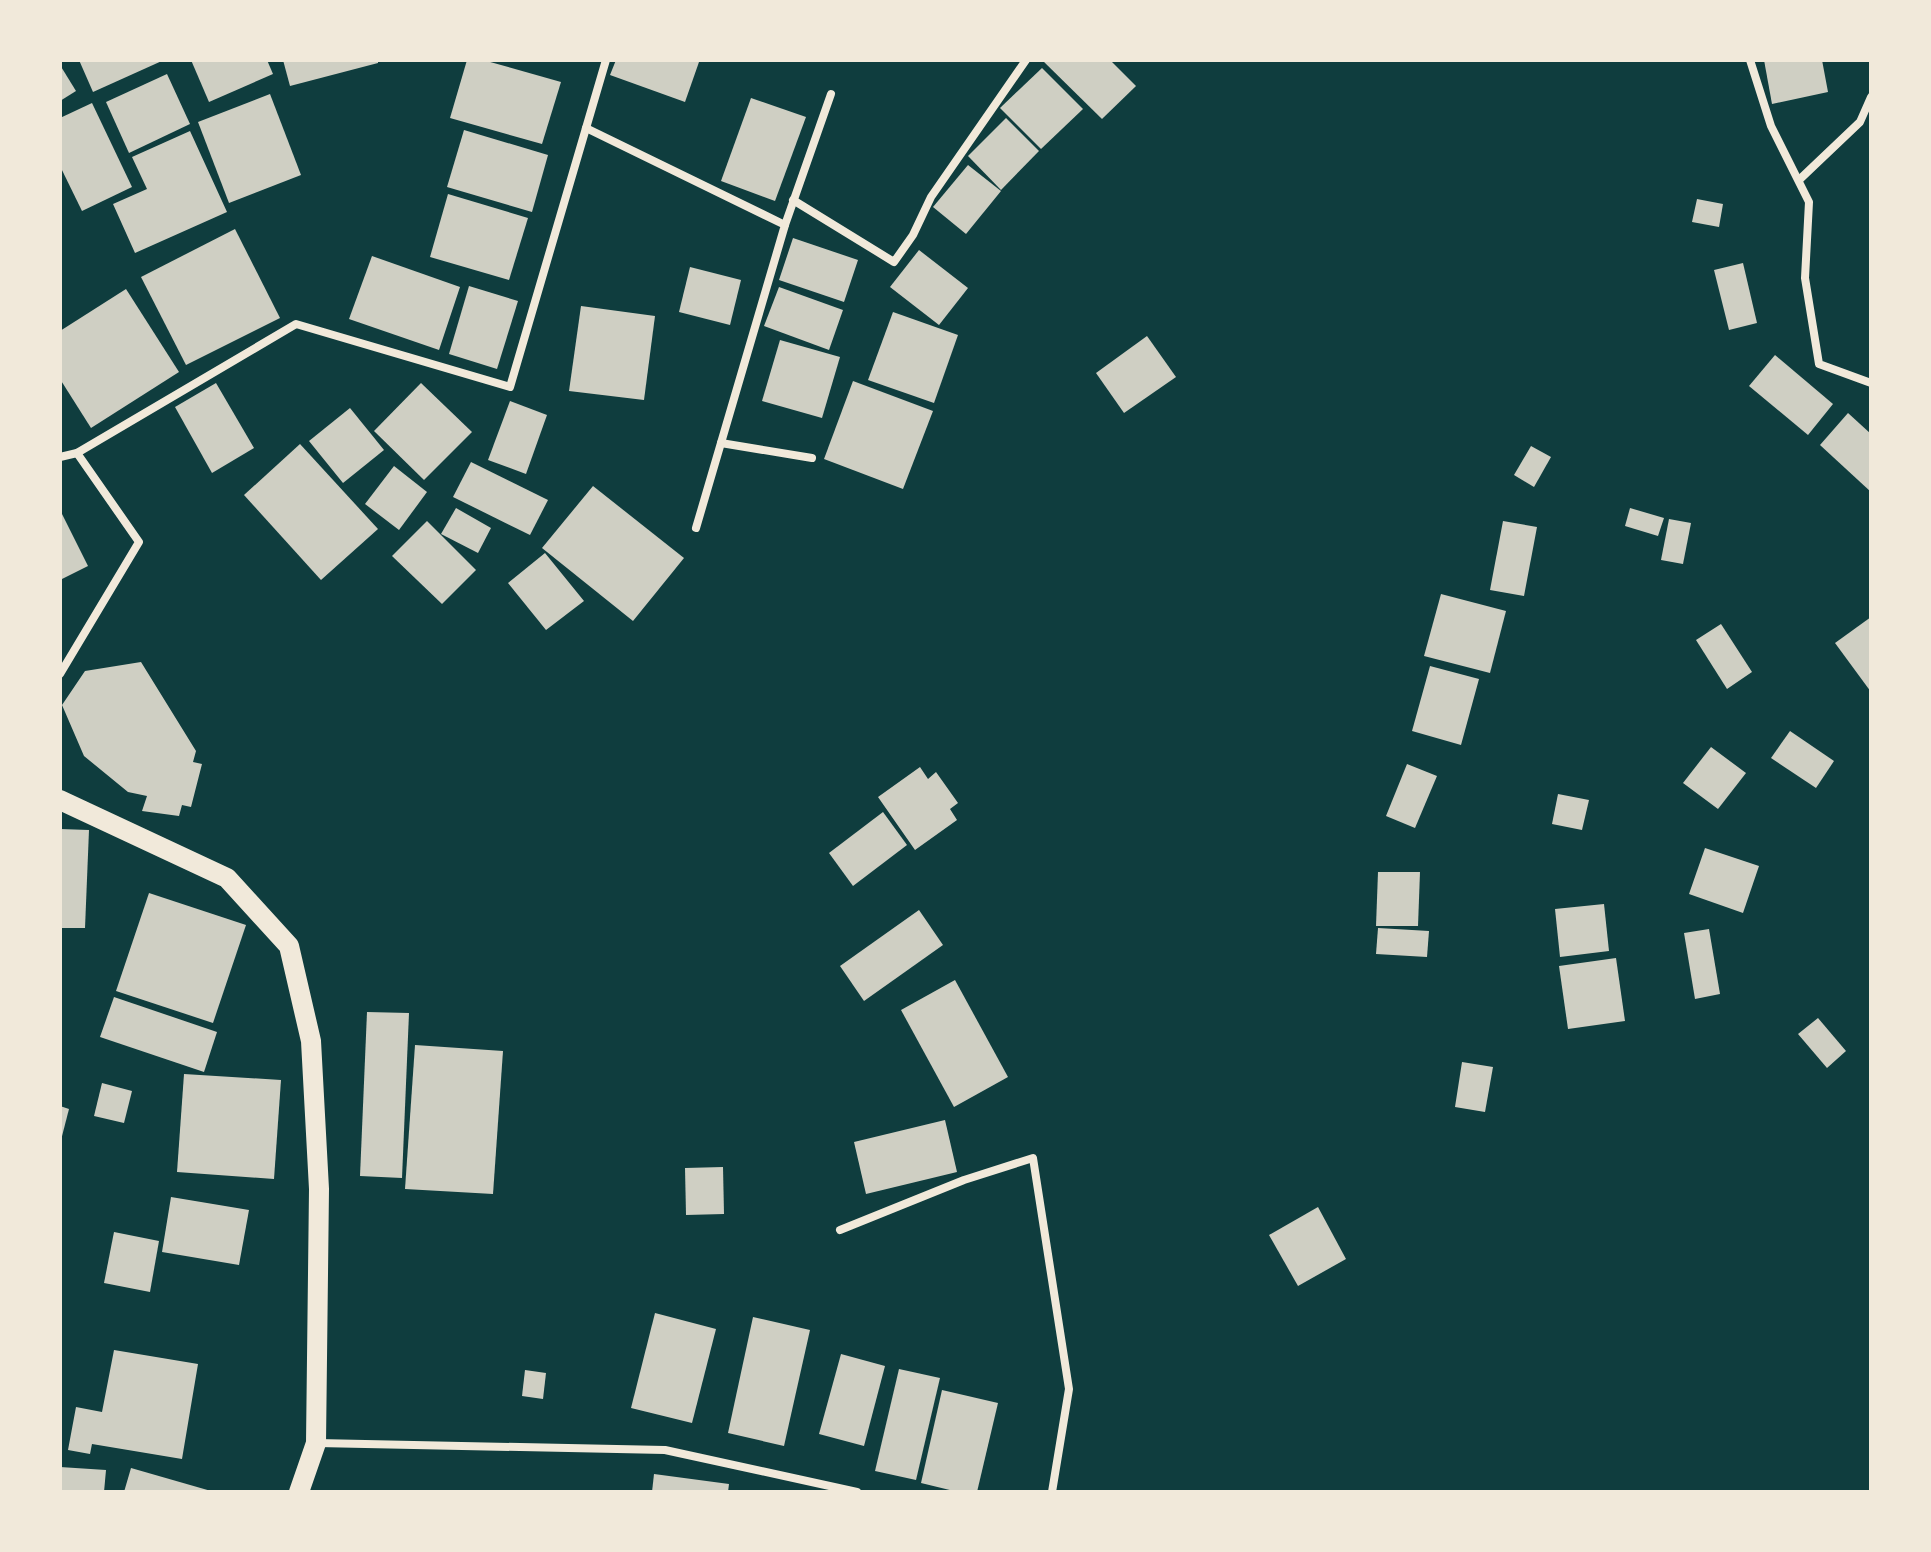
<svg xmlns="http://www.w3.org/2000/svg" width="1931" height="1552" viewBox="0 0 1931 1552" font-family="'Archivo Narrow',sans-serif">
	<rect width="100%" height="100%" fill="#0f3d3e"/>
	<g fill="#cfcfc3">
		<polygon points="79,60 164,60 93,92"/>
		<polygon points="191,60 267,60 273,74 209,102"/>
		<polygon points="283,60 378,60 378,63 290,86"/>
		<polygon points="467,60 483,60 561,82 542,144 450,118"/>
		<polygon points="616,60 693,60 699,62 685,102 610,75"/>
		<polygon points="1042,60 1110,60 1136,86 1102,119"/>
		<polygon points="1764,60 1822,60 1828,92 1772,104"/>
		<polygon points="60,65 76,91 60,101"/>
		<polygon points="1042,68 1083,109 1041,149 1000,108"/>
		<polygon points="167,74 190,124 129,153 106,102"/>
		<polygon points="270,94 301,175 229,203 198,122"/>
		<polygon points="751,98 806,117 775,201 721,181"/>
		<polygon points="92,103 132,187 82,211 60,166 60,118"/>
		<polygon points="1006,118 1039,151 1001,190 968,156"/>
		<polygon points="464,130 548,155 532,212 447,187"/>
		<polygon points="190,131 227,212 135,253 113,204 147,189 132,157"/>
		<polygon points="968,165 1001,191 966,234 933,207"/>
		<polygon points="448,194 528,218 509,280 430,257"/>
		<polygon points="1697,199 1723,204 1719,227 1692,222"/>
		<polygon points="235,229 280,318 186,365 141,277"/>
		<polygon points="793,238 858,260 844,302 779,280"/>
		<polygon points="919,250 968,288 939,325 890,287"/>
		<polygon points="372,256 460,287 439,350 349,319"/>
		<polygon points="1743,263 1757,323 1729,330 1714,270"/>
		<polygon points="690,267 741,280 730,325 679,312"/>
		<polygon points="469,286 518,301 497,369 449,354"/>
		<polygon points="779,287 843,310 829,350 764,326"/>
		<polygon points="126,289 179,372 91,428 60,379 60,331"/>
		<polygon points="581,306 655,316 644,400 569,391"/>
		<polygon points="893,312 958,335 934,403 868,380"/>
		<polygon points="1147,336 1176,377 1124,413 1096,373"/>
		<polygon points="780,340 840,357 822,418 762,401"/>
		<polygon points="1775,355 1833,404 1808,435 1749,386"/>
		<polygon points="853,381 933,411 903,489 824,459"/>
		<polygon points="216,383 254,448 212,473 175,407"/>
		<polygon points="421,383 472,432 424,480 374,431"/>
		<polygon points="510,401 547,415 526,474 488,460"/>
		<polygon points="350,408 384,450 343,483 309,441"/>
		<polygon points="1848,413 1871,434 1871,492 1820,445"/>
		<polygon points="300,444 378,529 321,580 244,495"/>
		<polygon points="1531,446 1551,457 1534,487 1514,475"/>
		<polygon points="471,462 548,500 530,535 453,497"/>
		<polygon points="394,466 427,492 399,530 365,504"/>
		<polygon points="593,486 684,558 633,621 542,548"/>
		<polygon points="456,508 491,528 478,553 441,534"/>
		<polygon points="1630,508 1664,518 1658,536 1625,526"/>
		<polygon points="60,510 88,566 60,580"/>
		<polygon points="1669,519 1691,523 1683,564 1661,560"/>
		<polygon points="427,521 476,570 442,604 392,556"/>
		<polygon points="1503,521 1537,527 1524,596 1490,590"/>
		<polygon points="545,553 584,601 546,630 508,583"/>
		<polygon points="1441,594 1506,611 1490,673 1424,656"/>
		<polygon points="1871,617 1871,692 1835,643"/>
		<polygon points="1721,624 1752,672 1727,689 1696,640"/>
		<polygon points="141,662 196,751 193,762 202,764 191,807 182,805 179,816 142,811 147,796 128,792 84,756 62,705 85,671"/>
		<polygon points="1430,666 1479,679 1461,745 1412,731"/>
		<polygon points="1790,731 1834,761 1816,788 1771,758"/>
		<polygon points="1711,747 1746,773 1718,809 1683,783"/>
		<polygon points="1407,764 1437,776 1415,828 1386,816"/>
		<polygon points="920,767 928,779 936,772 958,803 950,809 957,820 915,850 878,797"/>
		<polygon points="1558,794 1589,800 1582,830 1552,824"/>
		<polygon points="883,812 907,845 853,886 829,853"/>
		<polygon points="60,829 89,830 85,928 60,928"/>
		<polygon points="1705,848 1759,866 1743,913 1689,894"/>
		<polygon points="1378,872 1420,872 1418,926 1376,926"/>
		<polygon points="149,893 246,925 213,1023 116,991"/>
		<polygon points="1604,904 1609,951 1560,957 1555,909"/>
		<polygon points="919,910 943,945 864,1001 840,966"/>
		<polygon points="1378,928 1429,931 1427,957 1376,954"/>
		<polygon points="1709,929 1720,994 1695,999 1684,933"/>
		<polygon points="1616,958 1625,1021 1568,1029 1559,966"/>
		<polygon points="955,980 1008,1077 954,1107 901,1010"/>
		<polygon points="114,997 217,1032 204,1072 100,1037"/>
		<polygon points="367,1012 409,1013 402,1178 360,1176"/>
		<polygon points="1818,1018 1846,1051 1827,1068 1798,1034"/>
		<polygon points="415,1045 503,1051 493,1194 405,1189"/>
		<polygon points="1462,1062 1493,1067 1485,1112 1455,1107"/>
		<polygon points="184,1074 281,1080 274,1179 177,1172"/>
		<polygon points="102,1083 132,1091 124,1123 94,1116"/>
		<polygon points="60,1106 69,1109 61,1140 60,1140"/>
		<polygon points="945,1120 957,1172 866,1194 854,1142"/>
		<polygon points="723,1167 724,1214 686,1215 685,1168"/>
		<polygon points="171,1197 249,1210 239,1265 162,1252"/>
		<polygon points="1318,1207 1346,1259 1298,1286 1269,1235"/>
		<polygon points="114,1232 159,1241 150,1292 104,1283"/>
		<polygon points="655,1313 716,1329 692,1423 631,1408"/>
		<polygon points="753,1317 810,1330 784,1446 728,1433"/>
		<polygon points="114,1350 198,1364 182,1459 92,1444 90,1454 68,1450 76,1407 102,1412"/>
		<polygon points="841,1354 885,1366 864,1446 819,1434"/>
		<polygon points="899,1369 940,1378 916,1480 875,1471"/>
		<polygon points="525,1370 546,1373 543,1399 522,1396"/>
		<polygon points="942,1390 998,1403 977,1492 958,1492 921,1483"/>
		<polygon points="60,1467 106,1470 104,1492 60,1492"/>
		<polygon points="131,1468 211,1491 211,1492 124,1492"/>
		<polygon points="654,1474 729,1484 728,1492 652,1492"/>
	</g>
	<g fill="none" stroke-linecap="round" stroke-linejoin="round">
		<g stroke="#f1e9da" stroke-width="8">
			<polyline points="1750,60 1771,126 1809,202 1805,278 1819,364 1871,383"/>
			<polyline points="586,128 785,225 696,528"/>
			<polyline points="1799,180 1860,122 1871,97"/>
			<polyline points="793,200 894,262 913,235 931,197 1026,60"/>
			<polyline points="785,225 831,94"/>
			<polyline points="721,443 812,458"/>
			<polyline points="60,457 77,453 296,324 510,387 606,60"/>
			<polyline points="60,674 139,542 77,453"/>
			<polyline points="840,1230 964,1180 1033,1158 1069,1389 1052,1492"/>
			<polyline points="317,1443 665,1450 857,1492"/>
		</g>
		<polyline stroke="#f1e9da" stroke-width="20" points="60,800 227,878 289,946 311,1041 319,1189 316,1443 299,1492"/>
	</g>
	<rect width="1931" height="1552" fill="none" stroke="#f1e9da" stroke-width="124"/>
</svg>
